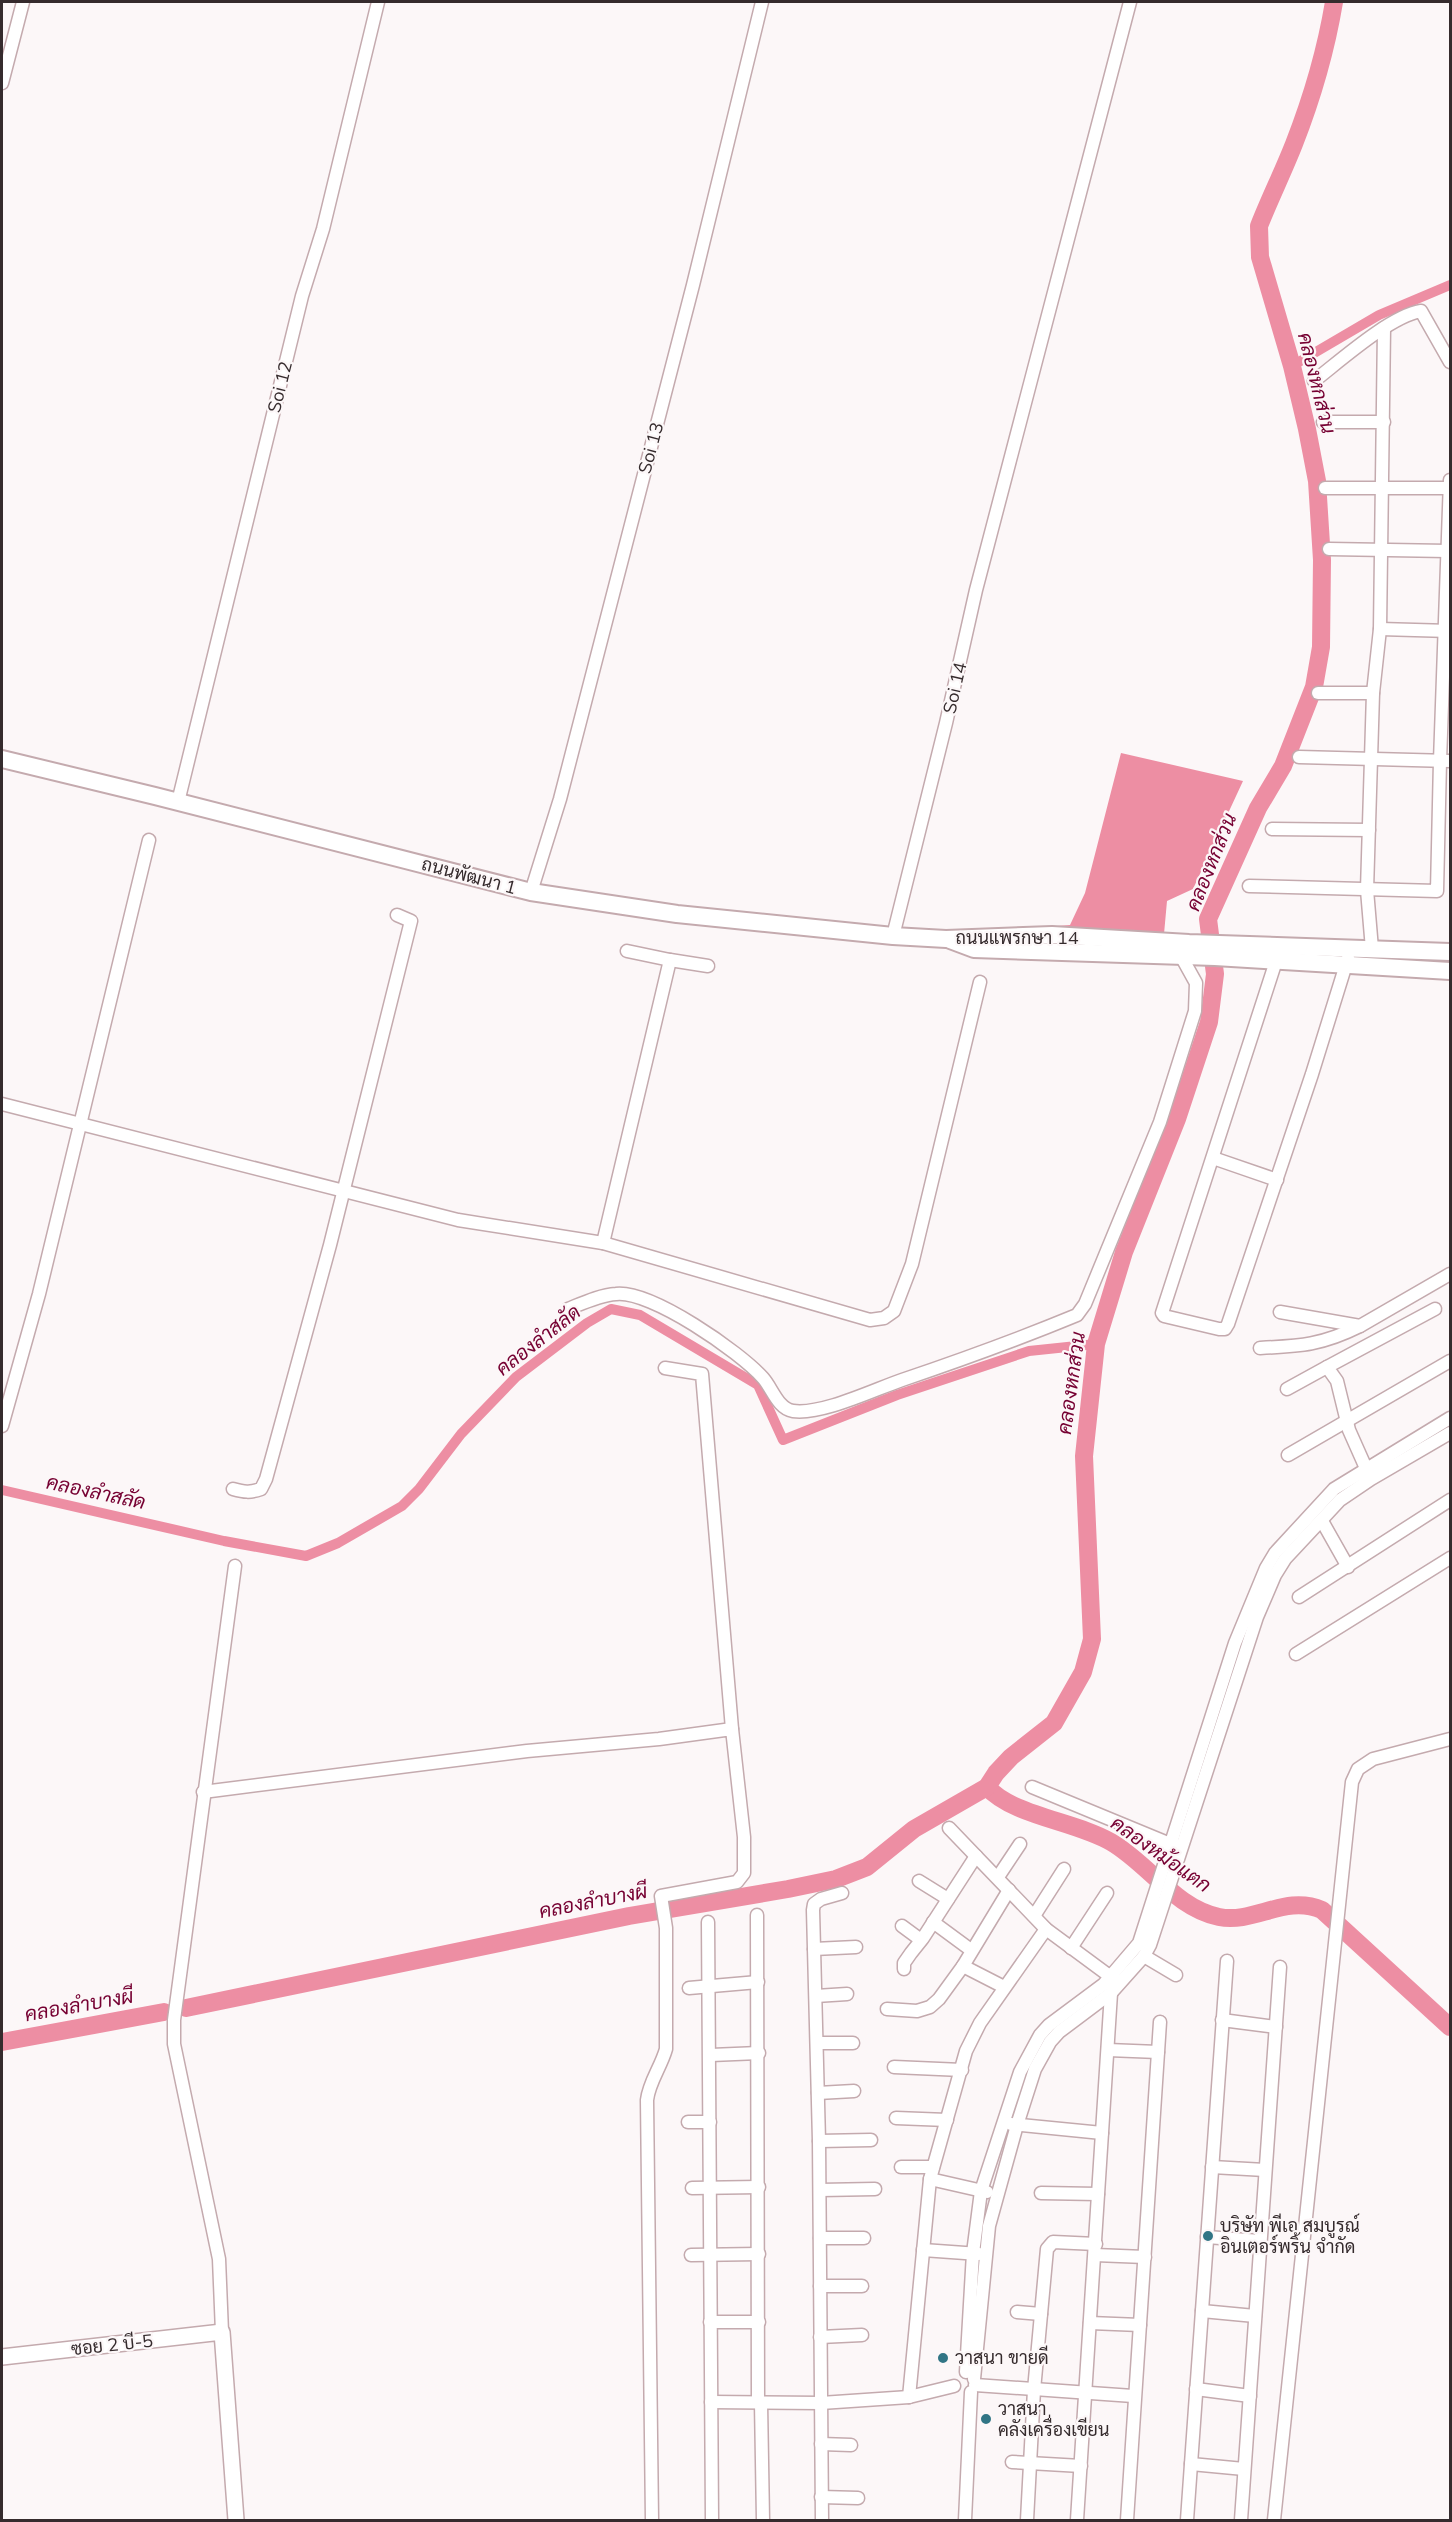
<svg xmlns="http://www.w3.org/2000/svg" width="1452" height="2522" viewBox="0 0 1452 2522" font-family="Mulish,Sarabun,sans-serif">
	<rect width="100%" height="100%" fill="#fcf7f8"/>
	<polygon fill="#ed8ea3" points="1121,753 1243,781 1193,889 1167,901 1164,934 1044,927 1070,925 1085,893"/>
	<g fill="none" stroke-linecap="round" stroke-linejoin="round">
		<g stroke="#ed8ea3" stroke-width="10">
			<polyline points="1292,366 1379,315 1450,285"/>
			<polyline points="2,1490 224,1541 306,1556 338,1543 402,1506 419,1489 461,1434 516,1377 587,1323 611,1309 640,1315 758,1385 783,1440 897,1395 1029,1351 1096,1344"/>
		</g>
		<g stroke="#ed8ea3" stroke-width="18">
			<path d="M 987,1787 C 1013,1816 1075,1821 1111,1842 C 1149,1864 1175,1908 1219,1917 C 1255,1924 1285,1894 1322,1910 L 1450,2027"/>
			<path d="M 186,2008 L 629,1916 L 788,1889 L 836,1879 L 867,1867 L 914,1829 L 987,1787 L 996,1773 L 1011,1757 L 1054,1723 L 1083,1672 L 1092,1639 L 1084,1456 L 1096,1344 L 1124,1252 L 1177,1119 L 1209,1022 L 1215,974 L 1208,919 L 1258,808 L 1283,766 L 1314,687 L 1321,647 L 1322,560 L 1317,481 L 1307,429 L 1292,366 L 1260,257 L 1259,226 C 1270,198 1283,172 1294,144 C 1312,98 1326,50 1334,2"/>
			<polyline points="2,2042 164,2012"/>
		</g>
		<defs>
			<g id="minor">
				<polyline points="2,83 23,2"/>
				<path d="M 1314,381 C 1340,361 1390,316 1421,311 L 1450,362"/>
				<polyline points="1323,422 1384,422"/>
				<polyline points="1325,488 1450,488"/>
				<polyline points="1329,549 1448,551"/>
				<polyline points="1380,629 1450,631"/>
				<polyline points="1318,693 1373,693"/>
				<polyline points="1299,757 1450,761"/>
				<polyline points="178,802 302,296 323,229 378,2"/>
				<polyline points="1272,829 1369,830"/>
				<polyline points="1249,886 1437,891 1440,761 1450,480"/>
				<polyline points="531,892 560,799 693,285 762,2"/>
				<polyline points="893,936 946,723 976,590 1130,2"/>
				<polyline points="1372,949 1367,890 1373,693 1380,629 1384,328"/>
				<polyline points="670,960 708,966"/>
				<polyline points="1276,961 1162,1313 1164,1316 1219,1329 1225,1329 1228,1324 1312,1074 1348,958"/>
				<polyline points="2,1104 458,1220 603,1243 870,1320 884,1318 894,1311 912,1264 980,982"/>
				<polyline points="1213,1158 1277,1180"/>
				<polyline points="603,1243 670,960 627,951"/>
				<path d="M 568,1309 C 583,1303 600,1295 616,1294 C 651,1290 740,1352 763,1378 C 772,1388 778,1409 793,1411 C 822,1415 873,1390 902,1380 C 961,1360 1019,1339 1077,1315 L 1085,1304 L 1160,1122 L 1195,1011 L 1196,983 L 1181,956"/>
				<polyline points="1280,1312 1360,1326 1450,1274"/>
				<path d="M 1260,1348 C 1301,1346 1322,1345 1360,1326"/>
				<polyline points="665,1368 702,1374 732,1729"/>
				<polyline points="1287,1389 1327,1367"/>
				<polyline points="2,1426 39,1294 149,840"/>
				<polyline points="1288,1455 1450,1361"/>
				<polyline points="1369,1475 1349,1430 1337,1381 1327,1367 1435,1309"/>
				<path d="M 233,1489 C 244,1492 250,1493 261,1489 L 266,1479 L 330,1245 L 411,921 L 397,915"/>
				<polyline points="1322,1521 1348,1567"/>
				<polyline points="1299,1597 1450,1500"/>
				<polyline points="1296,1654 1450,1558"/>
				<polyline points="1032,1787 1175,1846"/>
				<path d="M 203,1792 L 527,1751 L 659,1739 L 732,1729 L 744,1837 L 744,1873 L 737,1882 L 661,1896 L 666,1928 L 666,2049 C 661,2067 649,2082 647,2100 L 652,2520"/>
				<polyline points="949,1828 1046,1929 1115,1980"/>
				<polyline points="998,1877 1020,1844"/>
				<polyline points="919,1881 948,1899"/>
				<polyline points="757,1915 758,2403"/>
				<polyline points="1034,1916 1064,1869"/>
				<polyline points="708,1922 712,2520"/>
				<polyline points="933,1922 971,1950"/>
				<polyline points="902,1926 921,1940"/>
				<polyline points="1071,1948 1107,1893"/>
				<polyline points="814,1949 856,1947"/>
				<polyline points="1144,1956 1176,1975"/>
				<polyline points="963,1966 1004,1987"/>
				<polyline points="904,1969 904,1963 911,1953 923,1938 976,1856"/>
				<polyline points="689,1988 758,1982"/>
				<polyline points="816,1996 847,1994"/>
				<polyline points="887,2009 917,2011 930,2007 939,1999 963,1966 1009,1890"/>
				<polyline points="1222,2020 1276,2027"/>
				<polyline points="817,2043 853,2043"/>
				<polyline points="1108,2050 1158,2052"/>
				<polyline points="711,2055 759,2053"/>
				<polyline points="894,2067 962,2070"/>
				<polyline points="818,2093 854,2091"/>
				<polyline points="896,2118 947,2120"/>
				<polyline points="688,2122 710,2122"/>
				<polyline points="1011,2124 1102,2133"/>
				<polyline points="819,2141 871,2140"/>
				<polyline points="901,2167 933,2167"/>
				<polyline points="1212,2167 1265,2170"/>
				<polyline points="930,2179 987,2192"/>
				<polyline points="692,2188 759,2187"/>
				<polyline points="820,2190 875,2189"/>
				<polyline points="1041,2193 1098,2194"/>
				<polyline points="1207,2237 1260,2241"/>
				<polyline points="820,2238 864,2238"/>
				<polyline points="923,2250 979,2254"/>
				<polyline points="691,2255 759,2254"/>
				<polyline points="1095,2255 1145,2257"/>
				<polyline points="820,2286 862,2286"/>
				<polyline points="1202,2311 1255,2316"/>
				<polyline points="1017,2312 1041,2314"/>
				<polyline points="710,2322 759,2322"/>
				<polyline points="1090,2323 1140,2325"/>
				<polyline points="222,2332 219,2259 174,2044 174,2020 235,1566"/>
				<polyline points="820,2337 862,2335"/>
				<polyline points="966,2372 973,2253 981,2191 1020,2072 1040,2035 1049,2025 1104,1984 1139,1943 1235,1643 1266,1568 1275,1553 1334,1489 1450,1418"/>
				<polyline points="974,2379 989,2226 1017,2125 1035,2069 1050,2042 1059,2032 1111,1993 1144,1956 1150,1945 1257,1617 1275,1575 1285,1559 1340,1500 1371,1479 1450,1433"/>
				<polyline points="975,2385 1133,2396"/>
				<polyline points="1196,2389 1250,2396"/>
				<polyline points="909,2397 930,2179 966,2051 980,2023 1046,1929"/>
				<polyline points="711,2402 821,2403 909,2397 954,2386"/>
				<polyline points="761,2403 763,2520"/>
				<polyline points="821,2444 851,2445"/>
				<polyline points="1012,2462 1081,2466"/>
				<polyline points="1191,2464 1244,2469"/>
				<polyline points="821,2497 858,2498"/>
				<polyline points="822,2520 819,2141 813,1910 814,1904 821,1899 842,1893"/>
				<polyline points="965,2520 971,2392"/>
				<polyline points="1027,2520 1034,2390 1047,2249 1053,2242 1096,2244"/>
				<polyline points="1077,2520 1111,1993"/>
				<polyline points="1127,2520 1160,2022"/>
				<polyline points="1187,2520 1227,1961"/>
				<polyline points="1241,2520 1280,1967"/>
				<polyline points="1274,2520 1352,1782 1358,1769 1373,1759 1450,1739"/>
			</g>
			<polyline id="tertiary" points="2,2357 222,2332 236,2520"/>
			<g id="secondary">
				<polyline points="2,759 155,796 531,892 677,914 893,936 946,939 1052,935 1189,943 1450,952"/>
				<polyline points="950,940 974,949 1215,957 1450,971"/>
			</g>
		</defs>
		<use href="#minor" stroke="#c4aaae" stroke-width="15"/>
		<use href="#tertiary" stroke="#c4aaae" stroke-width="18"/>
		<use href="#secondary" stroke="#c4aaae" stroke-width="20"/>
		<use href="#minor" stroke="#fff" stroke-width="12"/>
		<use href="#tertiary" stroke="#fff" stroke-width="15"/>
		<use href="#secondary" stroke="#fff" stroke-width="16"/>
	</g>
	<g fill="#317585" stroke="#fcf7f8" stroke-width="2">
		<circle cx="1208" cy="2236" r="6"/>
		<circle cx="943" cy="2358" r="6"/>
		<circle cx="986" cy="2419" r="6"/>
	</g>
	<g text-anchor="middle" stroke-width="4.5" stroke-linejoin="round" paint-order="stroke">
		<g font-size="18" fill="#352b2d" stroke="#fcf7f8">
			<text transform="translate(280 387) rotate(-76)" y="6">Soi 12</text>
			<text transform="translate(651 448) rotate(-75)" y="6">Soi 13</text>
			<text transform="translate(955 688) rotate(-77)" y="6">Soi 14</text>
			<text transform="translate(469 876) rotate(15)" y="6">ถนนพัฒนา 1</text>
			<text x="1017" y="944">ถนนแพรกษา 14</text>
			<text transform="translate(112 2345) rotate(-6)" y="6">ซอย 2 บี-5</text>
		</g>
		<g font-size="18" fill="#352b2d" stroke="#fcf7f8" text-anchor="start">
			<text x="1220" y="2232">บริษัท พีเอ สมบูรณ์<tspan x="1220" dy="21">อินเตอร์พริ้น จำกัด</tspan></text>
			<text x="955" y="2364">วาสนา ขายดี</text>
			<text x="998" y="2415">วาสนา<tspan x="998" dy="21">คลังเครื่องเขียน</tspan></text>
		</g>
		<g font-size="20" font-style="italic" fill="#760032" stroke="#fcf7f8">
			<text transform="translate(1317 383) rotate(76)" y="7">คลองหกส่วน</text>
			<text transform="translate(1211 862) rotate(-68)" y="7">คลองหกส่วน</text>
			<text transform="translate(538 1340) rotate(-38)" y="7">คลองลำสลัด</text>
			<text transform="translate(1071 1383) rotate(-82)" y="7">คลองหกส่วน</text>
			<text transform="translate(96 1492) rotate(12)" y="7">คลองลำสลัด</text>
			<text transform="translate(1161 1854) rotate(35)" y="7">คลองหม้อแตก</text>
			<text transform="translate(593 1901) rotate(-11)" y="7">คลองลำบางผี</text>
			<text transform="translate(79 2005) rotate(-10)" y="7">คลองลำบางผี</text>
		</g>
	</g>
	<rect width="1452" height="2522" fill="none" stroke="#352b2d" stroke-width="6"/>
</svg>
